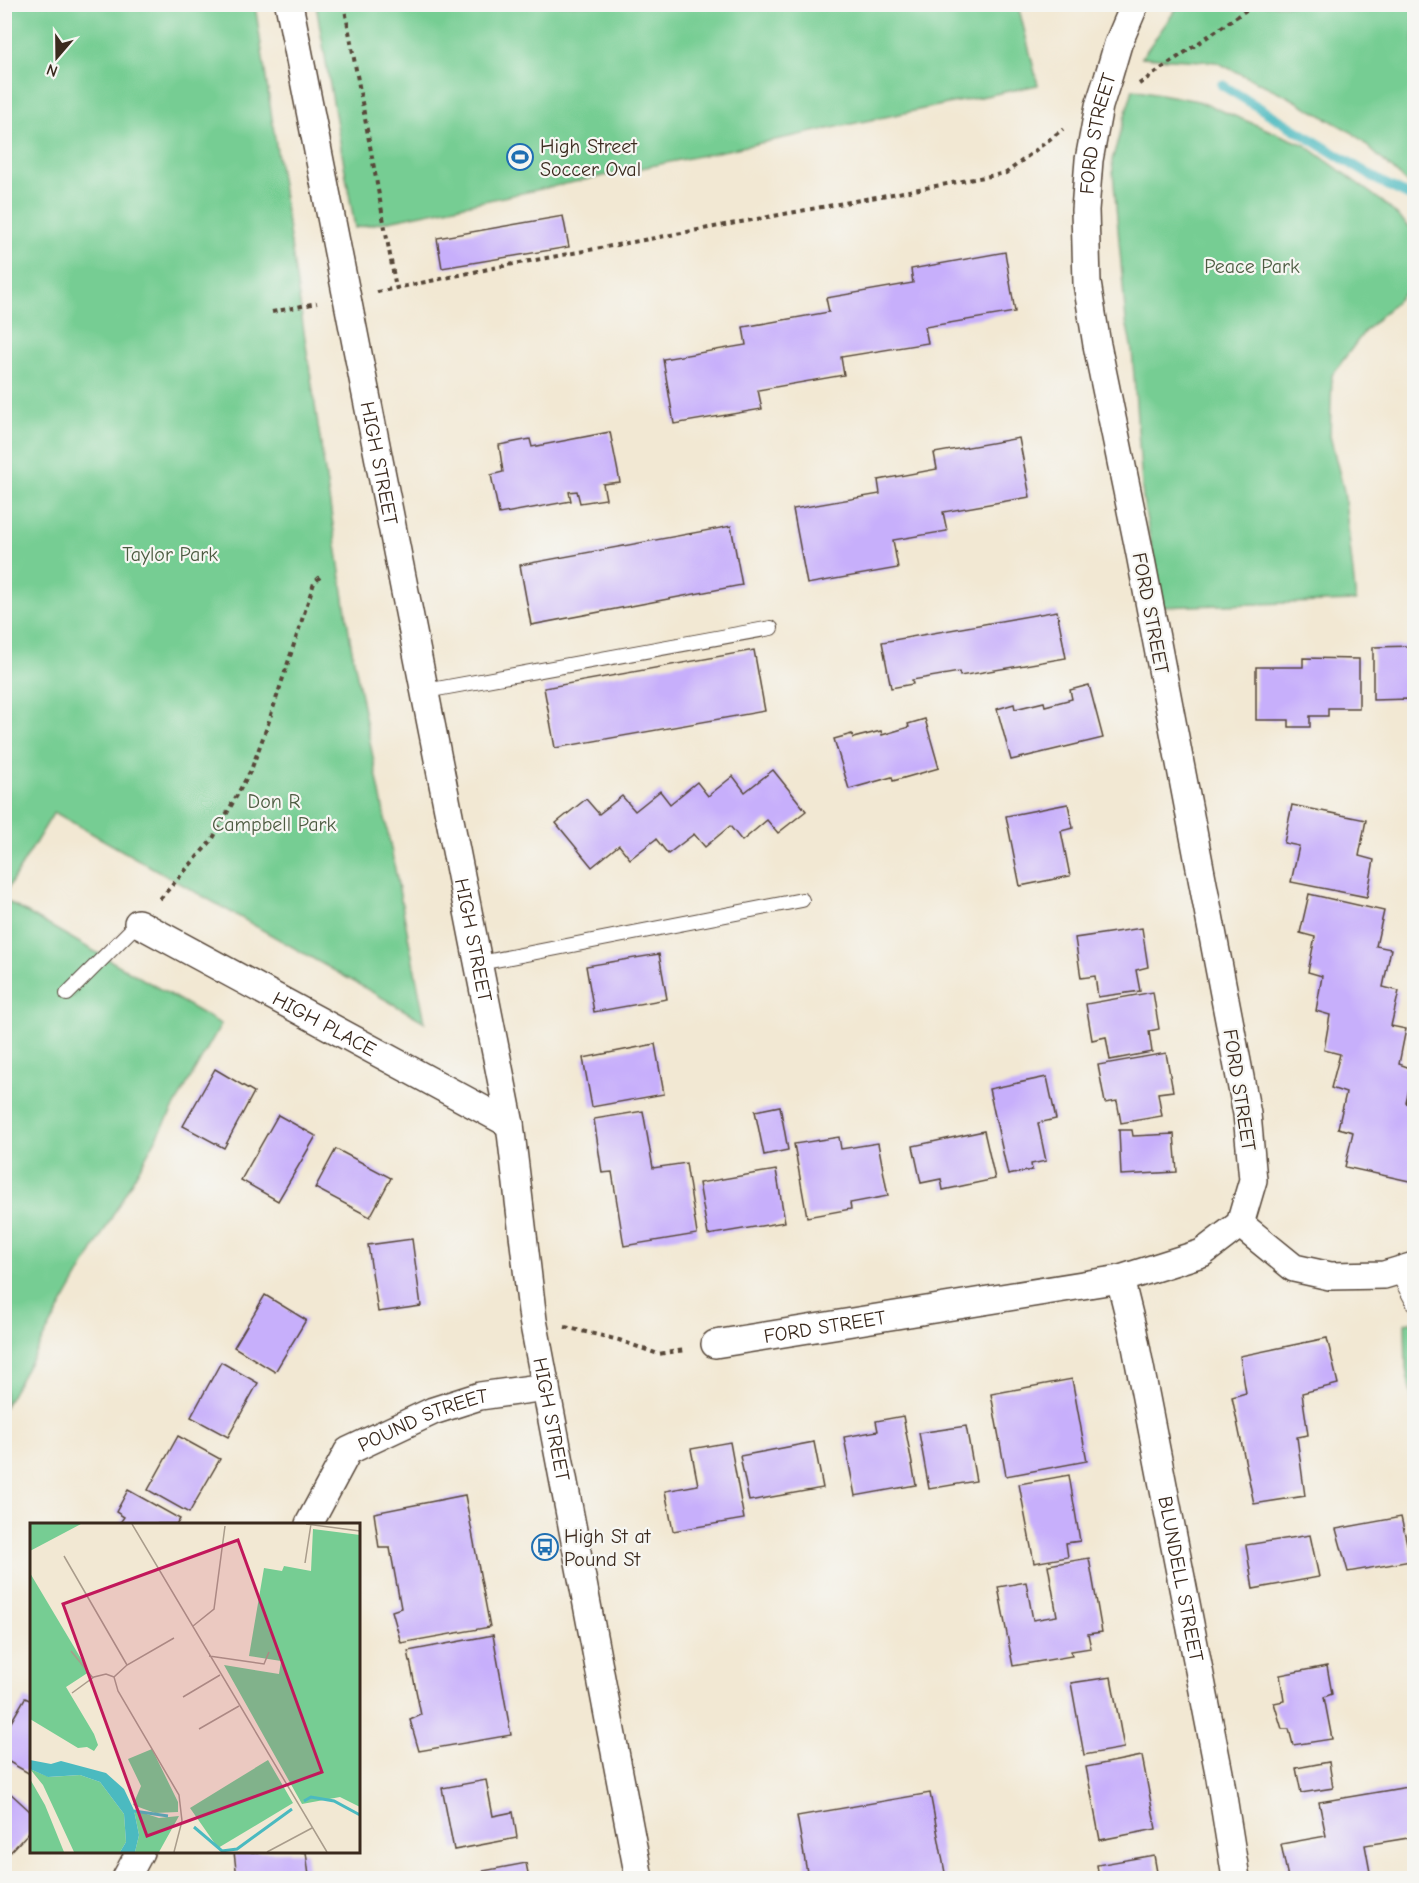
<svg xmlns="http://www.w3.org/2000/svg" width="1419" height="1883" viewBox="0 0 1419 1883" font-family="'Comic Neue',sans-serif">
	<rect width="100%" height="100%" fill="#f6f6f2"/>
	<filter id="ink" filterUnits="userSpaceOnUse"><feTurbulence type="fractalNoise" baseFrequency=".0167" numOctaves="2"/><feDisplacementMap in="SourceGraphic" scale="12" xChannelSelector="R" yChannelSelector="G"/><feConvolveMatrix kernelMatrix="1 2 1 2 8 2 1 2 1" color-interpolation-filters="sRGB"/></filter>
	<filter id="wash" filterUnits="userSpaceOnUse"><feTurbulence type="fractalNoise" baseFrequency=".008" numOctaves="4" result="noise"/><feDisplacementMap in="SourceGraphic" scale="24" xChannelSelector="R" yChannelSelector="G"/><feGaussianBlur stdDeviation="1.35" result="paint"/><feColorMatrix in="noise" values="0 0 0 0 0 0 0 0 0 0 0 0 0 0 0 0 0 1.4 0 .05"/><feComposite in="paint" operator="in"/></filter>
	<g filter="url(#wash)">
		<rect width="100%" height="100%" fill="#f2e8d3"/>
		<g fill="#76cd93" stroke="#587c58" stroke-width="1.5">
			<polygon points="5,4 255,5 351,645 425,1022 54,812 5,893"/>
			<polygon points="316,5 1018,5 1038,85 355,228"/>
			<polygon points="1179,5 1414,5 1414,189 1353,133 1287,96 1216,62 1142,57"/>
			<polygon points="1133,89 1198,101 1305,145 1383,202 1414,231 1414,284 1364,332 1332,375 1330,436 1344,491 1356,601 1156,607 1151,544 1143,499 1132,350 1126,321 1112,160"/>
			<polygon points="5,900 221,1024 5,1406"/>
			<polygon points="1414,1321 1414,1408 1406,1369 1405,1323"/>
		</g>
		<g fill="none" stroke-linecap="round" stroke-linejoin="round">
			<polyline stroke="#4bbac0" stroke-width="10" points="1222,85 1383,183 1414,198"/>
		</g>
		<g id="blocks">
			<g fill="#c7affb">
				<polygon points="563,216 569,247 442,268 437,238"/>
				<polygon points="1005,252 1015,312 925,327 928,343 841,357 844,375 758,390 762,409 674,424 663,359 746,345 743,327 829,312 826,298 913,283 911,269"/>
				<polygon points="610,432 620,482 603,484 606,499 580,503 577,491 569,492 571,501 499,514 491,475 503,472 499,445 530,439 532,447"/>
				<polygon points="1019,438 1030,497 943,512 947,531 893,540 898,568 807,584 793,509 880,494 878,480 937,469 934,453"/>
				<polygon points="731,526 742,585 531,625 520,565"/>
				<polygon points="1057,611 1066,658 960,676 959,672 912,680 913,684 891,688 882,642"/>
				<polygon points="1414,646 1414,704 1410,704 1410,699 1373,700 1373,647"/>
				<polygon points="754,650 765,711 555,748 544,688"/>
				<polygon points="1303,658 1359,659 1359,708 1328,708 1328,716 1310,716 1310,727 1289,727 1289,720 1256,720 1256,667 1303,667"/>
				<polygon points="1089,685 1103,738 1011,760 997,709 1014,704 1015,709 1044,702 1045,706 1072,699 1070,690"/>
				<polygon points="925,719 939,768 893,781 892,777 849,789 834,739 852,734 853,738 881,731 882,735 909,727 908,724"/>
				<polygon points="773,770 806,811 778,833 767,820 742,841 730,826 705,847 694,834 668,854 656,839 630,859 619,845 592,867 556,823 586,799 599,814 622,796 635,811 660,791 670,804 697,782 708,796 733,776 745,792"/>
				<polygon points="1068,804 1073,828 1061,831 1070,876 1020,886 1006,816"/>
				<polygon points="1292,805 1366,820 1359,856 1374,860 1367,897 1291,882 1299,846 1284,843"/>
				<polygon points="1309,894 1384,911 1376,946 1391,949 1383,987 1399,991 1391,1026 1406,1029 1399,1064 1413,1069 1406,1103 1414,1106 1414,1182 1345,1167 1353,1132 1338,1128 1346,1093 1331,1088 1340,1054 1324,1050 1330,1015 1316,1011 1322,976 1308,972 1315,937 1300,933"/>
				<polygon points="1142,928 1148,967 1136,970 1140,991 1098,997 1095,976 1081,978 1075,938"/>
				<polygon points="659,954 667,999 594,1012 586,966"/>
				<polygon points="1153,992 1159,1029 1149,1031 1152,1052 1110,1060 1106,1037 1092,1040 1086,1004"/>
				<polygon points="655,1044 664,1094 592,1107 583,1058"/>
				<polygon points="1166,1053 1173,1091 1158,1093 1162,1116 1121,1123 1117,1101 1105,1103 1098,1065"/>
				<polygon points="215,1069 254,1092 224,1148 183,1126"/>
				<polygon points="1047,1077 1056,1119 1038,1123 1046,1161 1031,1164 1032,1170 1008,1175 989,1089"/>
				<polygon points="780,1106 788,1150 764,1155 755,1111"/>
				<polygon points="643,1111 653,1168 686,1163 697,1234 624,1246 612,1172 602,1173 594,1119"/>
				<polygon points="278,1115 316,1136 278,1201 241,1180"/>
				<polygon points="1119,1130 1132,1130 1133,1136 1174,1134 1177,1172 1121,1175"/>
				<polygon points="984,1131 995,1179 943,1190 941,1179 921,1183 913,1146"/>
				<polygon points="839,1137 841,1149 878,1143 888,1196 850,1203 851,1209 807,1217 794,1144"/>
				<polygon points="336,1149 391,1178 370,1217 315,1188"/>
				<polygon points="776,1170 785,1222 708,1235 699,1183"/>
				<polygon points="412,1239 421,1306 378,1312 368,1245"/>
				<polygon points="265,1295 306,1320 275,1372 234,1347"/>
				<polygon points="1327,1338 1338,1384 1302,1393 1308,1435 1297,1437 1305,1496 1254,1504 1232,1397 1246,1393 1240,1356"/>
				<polygon points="221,1362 258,1383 228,1437 191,1417"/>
				<polygon points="1072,1379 1087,1461 1006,1476 991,1394"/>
				<polygon points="903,1416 916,1485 855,1496 844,1437 878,1431 876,1421"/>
				<polygon points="966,1426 976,1481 929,1489 919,1433"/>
				<polygon points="178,1436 220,1459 189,1513 148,1490"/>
				<polygon points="730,1442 744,1519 673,1531 665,1491 698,1485 691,1449"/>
				<polygon points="814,1442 823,1488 749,1501 740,1456"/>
				<polygon points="1069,1475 1080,1541 1066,1543 1068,1557 1034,1563 1019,1484"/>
				<polygon points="128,1490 180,1519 177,1524 119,1524 124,1517 116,1512"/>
				<polygon points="465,1495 490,1627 401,1643 392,1611 401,1608 390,1548 379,1548 374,1513"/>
				<polygon points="1401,1517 1411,1561 1348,1572 1336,1529"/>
				<polygon points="1310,1535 1319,1577 1253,1589 1246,1545"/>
				<polygon points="1089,1558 1102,1632 1088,1634 1091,1648 1071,1651 1072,1656 1013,1666 998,1587 1026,1582 1033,1620 1057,1616 1048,1565"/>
				<polygon points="493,1635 511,1735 419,1751 410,1720 421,1715 408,1651"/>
				<polygon points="1327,1666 1332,1694 1324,1697 1332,1739 1293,1745 1289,1729 1282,1729 1274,1703 1284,1701 1280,1675"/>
				<polygon points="1111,1677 1124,1748 1084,1755 1071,1683"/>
				<polygon points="25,1698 32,1701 30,1774 4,1759 4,1734"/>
				<polygon points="1142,1756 1156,1829 1100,1840 1086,1767"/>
				<polygon points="1329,1762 1333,1788 1301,1793 1296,1768"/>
				<polygon points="486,1780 493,1816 513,1812 517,1838 454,1850 442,1788"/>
				<polygon points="1414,1786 1414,1837 1365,1845 1370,1872 1337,1878 1288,1878 1281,1844 1326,1836 1319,1802"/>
				<polygon points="7,1790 32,1813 32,1829 4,1859 4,1793"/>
				<polygon points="930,1793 946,1878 808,1878 797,1816"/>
				<polygon points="234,1852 306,1852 309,1876 237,1878"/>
				<polygon points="1154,1855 1158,1878 1099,1878 1097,1865"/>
				<polygon points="526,1863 529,1878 485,1878 483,1871"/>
			</g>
		</g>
	</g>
	<g filter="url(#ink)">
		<use href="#blocks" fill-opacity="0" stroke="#564639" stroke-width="1.5"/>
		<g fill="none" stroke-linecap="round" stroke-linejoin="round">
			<defs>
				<g id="lane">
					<polyline points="426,691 771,628"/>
					<polyline points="480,963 802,900"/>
					<polyline points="67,994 138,923"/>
					<polyline points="1397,1272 1414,1304"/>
				</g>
				<g id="street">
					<path id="s1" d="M 289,4 L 510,1124 L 533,1320 L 639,1878"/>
					<path id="s2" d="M 138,923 L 510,1124"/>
					<polyline points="1240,1224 1294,1268 1330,1276 1384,1275 1414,1266"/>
					<path id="s3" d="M 1120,1279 L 1133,1331 L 1220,1778 L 1236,1878"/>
					<path id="s4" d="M 715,1344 L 1120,1279 L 1202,1253 L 1240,1224 L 1253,1180 L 1247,1114 L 1140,554 L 1097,345 L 1087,283 L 1085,210 L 1089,160 L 1099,106 L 1108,78 L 1118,44 L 1135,4"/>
					<path id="s5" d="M 309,1524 L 348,1451 L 433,1411 L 480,1396 L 546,1387"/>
					<polyline points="126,1878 140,1852"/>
				</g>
			</defs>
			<use href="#lane" stroke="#564639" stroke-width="16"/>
			<use href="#street" stroke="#564639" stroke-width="30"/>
			<g stroke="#564639" stroke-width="4" stroke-dasharray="4.5 4.5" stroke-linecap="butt">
				<polyline points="344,4 396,288"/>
				<polyline points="1139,84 1255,4"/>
				<polyline points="377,292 503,266 1006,173 1063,129"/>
				<polyline points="272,312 317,303"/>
				<polyline points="160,899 212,840 251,770 267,727 314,583 320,577"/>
				<polyline points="565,1327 619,1340 658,1354 685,1350"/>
			</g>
			<use href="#lane" stroke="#fff" stroke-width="14"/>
			<use href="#street" stroke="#fff" stroke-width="27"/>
		</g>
	</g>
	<defs>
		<symbol id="stadium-ring" viewBox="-11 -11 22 22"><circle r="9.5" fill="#f6f6f2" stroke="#1f6fb2" stroke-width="1.5"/><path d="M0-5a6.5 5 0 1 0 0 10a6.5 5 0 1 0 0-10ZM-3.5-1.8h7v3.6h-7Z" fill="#1f6fb2"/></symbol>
		<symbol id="bus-ring" viewBox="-11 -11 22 22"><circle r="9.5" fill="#f6f6f2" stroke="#1f6fb2" stroke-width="1.5"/><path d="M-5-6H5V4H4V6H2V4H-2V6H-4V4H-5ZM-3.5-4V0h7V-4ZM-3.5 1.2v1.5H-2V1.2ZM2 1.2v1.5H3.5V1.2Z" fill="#1f6fb2"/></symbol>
	</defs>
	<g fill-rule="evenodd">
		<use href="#stadium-ring" x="505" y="142" width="30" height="30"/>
		<use href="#bus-ring" x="530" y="1532" width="30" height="30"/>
	</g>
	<g text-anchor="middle" stroke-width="4.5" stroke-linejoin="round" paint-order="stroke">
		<g font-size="20" fill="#3b2a1e" stroke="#f6f6f2">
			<text dy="7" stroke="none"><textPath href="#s4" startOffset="1653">FORD STREET</textPath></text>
			<text dy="7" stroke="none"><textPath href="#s1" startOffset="468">HIGH STREET</textPath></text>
			<text transform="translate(1151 613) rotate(79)" y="7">FORD STREET</text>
			<text dy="7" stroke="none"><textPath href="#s1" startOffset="954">HIGH STREET</textPath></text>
			<text dy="7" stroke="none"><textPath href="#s2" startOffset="212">HIGH PLACE</textPath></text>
			<text transform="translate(1240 1090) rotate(81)" y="7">FORD STREET</text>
			<text dy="7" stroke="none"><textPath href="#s4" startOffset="111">FORD STREET</textPath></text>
			<text dy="7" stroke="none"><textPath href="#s1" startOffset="1440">HIGH STREET</textPath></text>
			<text dy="7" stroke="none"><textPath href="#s5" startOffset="164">POUND STREET</textPath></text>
			<text dy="7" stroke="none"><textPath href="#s3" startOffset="306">BLUNDELL STREET</textPath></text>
		</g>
		<g font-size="20" fill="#3b2a1e" stroke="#f6f6f2" text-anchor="start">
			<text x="540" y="153">High Street<tspan x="540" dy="23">Soccer Oval</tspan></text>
			<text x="564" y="1543">High St at<tspan x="564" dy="23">Pound St</tspan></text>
		</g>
		<g font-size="20" fill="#4d5b41" stroke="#f6f6f2">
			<text x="1252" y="273">Peace Park</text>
			<text x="170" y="561">Taylor Park</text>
			<text x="274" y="808">Don R<tspan x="274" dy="23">Campbell Park</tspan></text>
		</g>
	</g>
	<g transform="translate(30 1523)">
		<rect width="330" height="330" fill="#f2e8d3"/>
		<path d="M 0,1 L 51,1 L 0,28 ZM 283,6 L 330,12 L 330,284 L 310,274 L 272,281 L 194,142 L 249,151 L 251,138 L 219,133 L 234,45 L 252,48 L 254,43 L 281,48 ZM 0,50 L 59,149 L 36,164 L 64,211 L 68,222 L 64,228 L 57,224 L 48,225 L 0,196 ZM 122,226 L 148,279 L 148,289 L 125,290 L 103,282 L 111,263 L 98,236 ZM 238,237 L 263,280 L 188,325 L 160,285 ZM 0,246 L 19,254 L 50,252 L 70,259 L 94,291 L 96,319 L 90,329 L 44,329 L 13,262 ZM 0,256 L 15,282 L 34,329 L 0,329 ZM 104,287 L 129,295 L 149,293 L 129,329 L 105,329 L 109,312 Z" fill="#76cd93"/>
		<path d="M 0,237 L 21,241 L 31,238 L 76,250 L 94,266 L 104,287 L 109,312 L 105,329 L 90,329 L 96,319 L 94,291 L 70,259 L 50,252 L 18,254 L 0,246 Z" fill="#4bbac0"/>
		<path fill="none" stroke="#4bbac0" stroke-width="3" d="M 274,278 L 281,274 L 304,278 L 330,292M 104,288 L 138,293M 164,304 L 192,328 L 207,326 L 262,286"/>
		<path fill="none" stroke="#a99c8b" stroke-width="1.5" d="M 102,1 L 297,329M 276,1 L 330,8M 34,33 L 97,142M 275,40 L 281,1M 163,103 L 184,86 L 195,3M 144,115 L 97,142 L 84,154 L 88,168 L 149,272 L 152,298 L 144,329M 41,128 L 63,155M 179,133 L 234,141 L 239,129M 42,170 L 64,154 L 76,151 L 84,154M 153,174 L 190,152M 169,206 L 209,183M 237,329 L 282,305"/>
		<path fill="#c2185b" fill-opacity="0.15" stroke="#c2185b" stroke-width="3" d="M 208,17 L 292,249 L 117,313 L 33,81 Z"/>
		<rect width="330" height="330" fill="none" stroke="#3b2a1e" stroke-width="3"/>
	</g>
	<rect width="1419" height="1883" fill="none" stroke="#f6f6f2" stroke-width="24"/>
	<g transform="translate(57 57) rotate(200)" stroke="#f6f6f2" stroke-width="4.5" paint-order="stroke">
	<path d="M0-4.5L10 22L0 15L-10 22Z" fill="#3b2a1e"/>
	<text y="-9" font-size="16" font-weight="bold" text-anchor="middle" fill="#3b2a1e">N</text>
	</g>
</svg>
